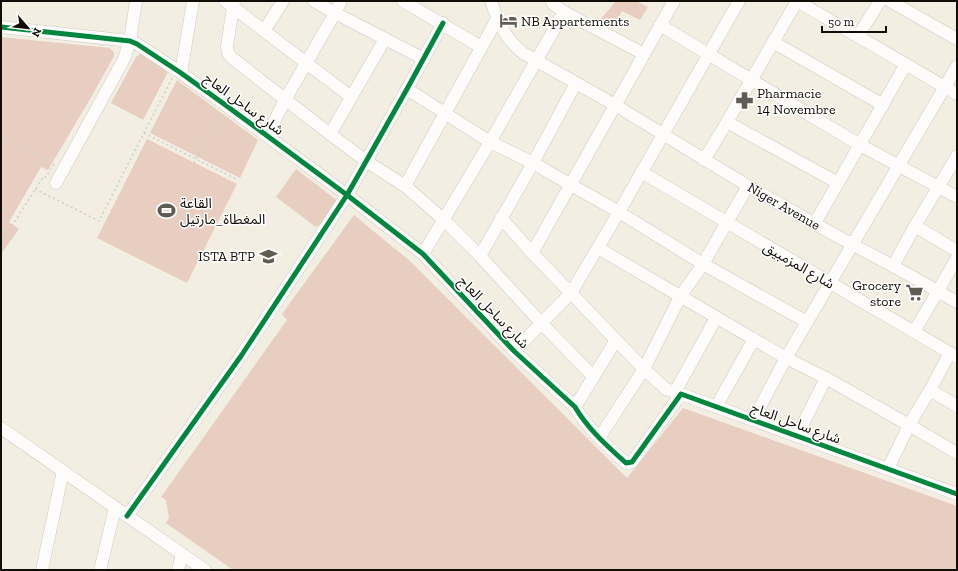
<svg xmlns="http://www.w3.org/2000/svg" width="958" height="571" viewBox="0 0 958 571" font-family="'Zilla Slab','Noto Sans Arabic',serif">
	<rect width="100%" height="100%" fill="#f2eee1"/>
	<g fill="#e8cec1">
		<polygon points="616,1 636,1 648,7 640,20 622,11 612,27 600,20"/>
		<polygon points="1,37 110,48 114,53 114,56 93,94 48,170 41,167 9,222 19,229 1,254"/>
		<polygon points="140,54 145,56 168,72 143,120 111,103 136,57"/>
		<polygon points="177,80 258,140 240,178 150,133"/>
		<polygon points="147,139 237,184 187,283 97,238"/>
		<polygon points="296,169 339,202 321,227 318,225 316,227 276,197"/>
		<polygon points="354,215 411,262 627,478 683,408 957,506 957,570 233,570 166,523 169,518 166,500 161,497 287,320 282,314"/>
	</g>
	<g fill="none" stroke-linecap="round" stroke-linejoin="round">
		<defs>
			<g id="minor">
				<polyline points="225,1 351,97"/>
				<polyline points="234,1 227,46 228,53 232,58 330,134 366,161 405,186 443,219 480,256 542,324 593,376"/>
				<polyline points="314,1 335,13 424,59"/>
				<polyline points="403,1 481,47"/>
				<path d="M 491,1 C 499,24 504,37 523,53 L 615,105 L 748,186 L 833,234 L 893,266 L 957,302"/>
				<polyline points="552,1 553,4 564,12 644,54"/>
				<polyline points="797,1 957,94"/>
				<polyline points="890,1 957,39"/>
				<polyline points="660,25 860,145 957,197"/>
				<path d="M 1,27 L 130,41 L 137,44 L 181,73 L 224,104 L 347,195 L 423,254 L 514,351 L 575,407 C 588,429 607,446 626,463 L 632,462 L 681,394 L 957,494"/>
				<polyline points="264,31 283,1"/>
				<polyline points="858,36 880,1"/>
				<polyline points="773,42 883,105"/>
				<polyline points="181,73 193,1"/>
				<polyline points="407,89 490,142 533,163 571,185 619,212 703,264 807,322"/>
				<polyline points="727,122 838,183"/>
				<polyline points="330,134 385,39"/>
				<polyline points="267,136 285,100 335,13 341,1"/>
				<polyline points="704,160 727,122 797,1"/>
				<polyline points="641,172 957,357"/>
				<polyline points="56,183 124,59 130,41 136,1"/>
				<polyline points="405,186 497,19"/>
				<polyline points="501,218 532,253 571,293 616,340 644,369 666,389 681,394"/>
				<polyline points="815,223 906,64"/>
				<polyline points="915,226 957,251"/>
				<polyline points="598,248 786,358 826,378 909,425 957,453"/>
				<polyline points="532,253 674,1"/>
				<polyline points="423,254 490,142 564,12"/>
				<polyline points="480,256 533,163 576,83"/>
				<polyline points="893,266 915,226 957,156"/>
				<polyline points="914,332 957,258"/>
				<polyline points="514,351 571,293 619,212 739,1"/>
				<polyline points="930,390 957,406"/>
				<polyline points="675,392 716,318"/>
				<polyline points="575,407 616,340"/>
				<polyline points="716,407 754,339"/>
				<polyline points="753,420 786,358 957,66"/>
				<polyline points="1,428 205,570"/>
				<polyline points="797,436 826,378"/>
				<polyline points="599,438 644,369 680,297 703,264 748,186"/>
				<polyline points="888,469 909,425 930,390 950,353"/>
				<polyline points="127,516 241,356 347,195 407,89 443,23"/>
				<polyline points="42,570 63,471"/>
				<polyline points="100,570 115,508"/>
				<polyline points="178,570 182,554"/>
			</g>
		</defs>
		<use href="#minor" stroke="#cdcabf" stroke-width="13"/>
		<g stroke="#d0cfca" stroke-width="1.5" stroke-dasharray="2 3" stroke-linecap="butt">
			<polyline points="144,133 238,180"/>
			<polyline points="1,136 54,164 46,177"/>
			<polyline points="194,163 220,113"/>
			<polyline points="35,189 99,221 172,78"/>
			<polyline points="1,243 44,176 47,178"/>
		</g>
		<use href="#minor" stroke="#fdfcfa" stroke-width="12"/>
		<defs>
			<g id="cycleway">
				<path d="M 1,27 L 130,41 L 137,44 L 181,73 L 224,104 L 347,195 L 423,254 L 514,351 L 575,407 C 588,429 607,446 626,463 L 632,462 L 681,394 L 957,494"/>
				<polyline points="127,516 241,356 347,195 407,89 443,23"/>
			</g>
		</defs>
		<use href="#cycleway" stroke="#fff" stroke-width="8"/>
		<use href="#cycleway" stroke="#00873e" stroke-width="5"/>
	</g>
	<defs>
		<symbol id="hotel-bare" viewBox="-9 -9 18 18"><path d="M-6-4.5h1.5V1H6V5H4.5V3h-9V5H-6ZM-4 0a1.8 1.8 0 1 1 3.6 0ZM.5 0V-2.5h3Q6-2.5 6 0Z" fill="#5f5c53" stroke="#fff" stroke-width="2.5" paint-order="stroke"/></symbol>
		<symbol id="pharmacy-bare" viewBox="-9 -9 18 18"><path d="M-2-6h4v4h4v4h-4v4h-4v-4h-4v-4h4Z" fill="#5f5c53" stroke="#fff" stroke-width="2.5" paint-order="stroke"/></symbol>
		<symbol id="stadium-bare" viewBox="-9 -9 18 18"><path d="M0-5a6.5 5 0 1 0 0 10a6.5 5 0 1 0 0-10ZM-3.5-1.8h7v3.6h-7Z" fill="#5f5c53" stroke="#fff" stroke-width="2.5" paint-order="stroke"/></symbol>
		<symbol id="university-bare" viewBox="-9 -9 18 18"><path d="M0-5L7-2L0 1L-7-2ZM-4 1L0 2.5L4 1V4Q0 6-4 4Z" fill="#5f5c53" stroke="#fff" stroke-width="2.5" paint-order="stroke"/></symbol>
		<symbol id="supermarket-bare" viewBox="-9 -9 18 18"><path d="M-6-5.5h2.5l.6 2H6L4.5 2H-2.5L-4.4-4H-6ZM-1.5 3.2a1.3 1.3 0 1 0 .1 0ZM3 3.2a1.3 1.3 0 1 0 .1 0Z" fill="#5f5c53" stroke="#fff" stroke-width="2.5" paint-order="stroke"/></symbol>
	</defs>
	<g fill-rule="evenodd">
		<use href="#hotel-bare" x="496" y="8" width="25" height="25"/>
		<use href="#pharmacy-bare" x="732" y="88" width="25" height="25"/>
		<use href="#stadium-bare" x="154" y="198" width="25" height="25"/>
		<use href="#university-bare" x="256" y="244" width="25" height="25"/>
		<use href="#supermarket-bare" x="902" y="280" width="25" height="25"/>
	</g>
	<g text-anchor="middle" stroke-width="3" stroke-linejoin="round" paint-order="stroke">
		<g font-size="14" fill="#100d06" stroke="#fff" text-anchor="start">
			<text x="521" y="26">NB Appartements</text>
			<text x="757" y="98">Pharmacie<tspan x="757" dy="16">14 Novembre</tspan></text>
			<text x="180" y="208">القاعة<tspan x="180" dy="16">المغطاة_مارتيل</tspan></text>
			<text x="255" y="261" text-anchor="end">ISTA BTP</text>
			<text x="901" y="290" text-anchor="end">Grocery<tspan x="901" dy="16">store</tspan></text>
		</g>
		<g font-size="14" fill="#100d06" stroke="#fff">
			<text transform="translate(244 104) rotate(36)" y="5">شارع ساحل العاج</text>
			<text transform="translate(784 206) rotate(30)" y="5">Niger Avenue</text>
			<text transform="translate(799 265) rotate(30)" y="5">شارع المزمبيق</text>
			<text transform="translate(494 312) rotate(46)" y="5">شارع ساحل العاج</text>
			<text transform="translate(796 423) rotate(20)" y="5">شارع ساحل العاج</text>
		</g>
	</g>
	<rect width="958" height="571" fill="none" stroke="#100d06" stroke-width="4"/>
	<g transform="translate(28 28) rotate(118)" stroke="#ffffff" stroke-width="3" paint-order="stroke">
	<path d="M0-3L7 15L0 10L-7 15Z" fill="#100d06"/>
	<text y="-6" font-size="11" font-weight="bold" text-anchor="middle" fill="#100d06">N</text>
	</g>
	<path d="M822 26v6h64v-6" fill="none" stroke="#100d06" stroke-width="2"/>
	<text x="828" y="26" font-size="12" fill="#100d06" stroke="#ffffff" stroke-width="3" paint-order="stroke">50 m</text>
</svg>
